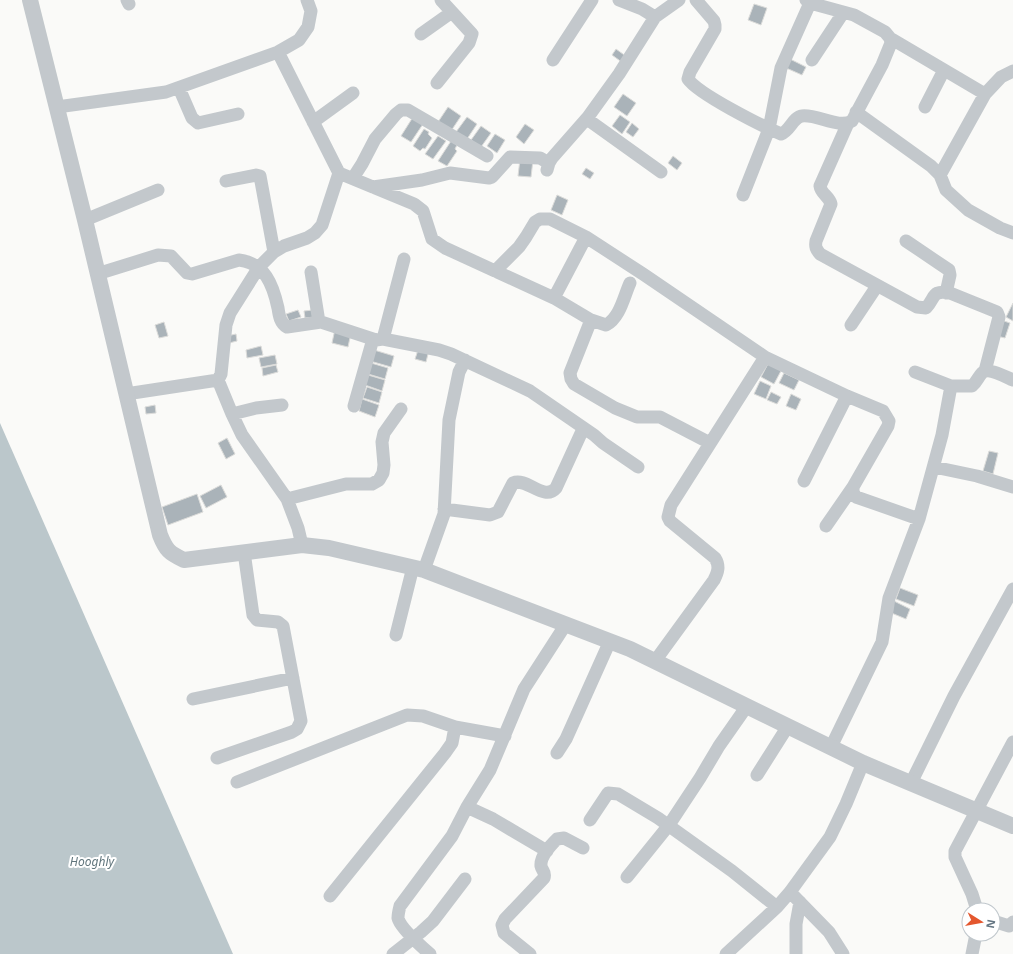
<svg xmlns="http://www.w3.org/2000/svg" width="1013" height="954" font-family="'Noto Sans',sans-serif">
<rect width="100%" height="100%" fill="#fafaf8"/>
<path fill="#bbc7cb" d="M0 423 233 954H0Z"/>
<path fill="#aab3b9" stroke="#dcdcda" d="M754 4 767 8 761 25 748 20Z
M616 49 627 57 623 63 612 55Z
M788 58 806 67 802 75 784 67Z
M623 94 636 103 627 116 614 107Z
M448 107 461 116 451 131 438 122Z
M620 115 630 122 622 134 612 126Z
M413 117 423 124 411 142 401 136Z
M467 117 477 124 467 139 456 132Z
M632 123 639 129 633 137 626 132Z
M525 124 534 130 524 144 516 137Z
M481 126 491 133 481 147 471 140Z
M424 129 429 132 428 134 432 138 425 149 423 148 420 151 413 146Z
M495 134 505 140 497 153 487 146Z
M438 136 446 141 433 159 425 154Z
M451 141 457 145 455 149 457 151 447 166 438 161Z
M673 156 682 163 677 170 668 163Z
M520 159 533 160 531 177 518 176Z
M586 168 594 173 590 179 582 174Z
M557 195 568 200 562 215 551 210Z
M1013 303V321L1006 317Z
M298 310 301 317 289 321 286 314Z
M313 310 314 317 305 318 304 311Z
M1001 320 1010 323 1005 338 997 336Z
M164 322 168 336 159 338 155 325Z
M335 329 351 333 348 347 332 343Z
M236 334 237 341 229 343 227 336Z
M261 346 263 355 247 358 246 350Z
M419 347 429 350 426 362 415 359Z
M374 350 394 356 391 367 370 361Z
M275 355 277 364 261 367 259 358Z
M769 362 782 369 774 384 761 377Z
M371 363 388 368 385 379 368 374Z
M276 365 278 372 263 376 262 368Z
M784 373 799 380 794 390 779 383Z
M368 375 385 380 382 391 365 385Z
M760 381 771 386 766 399 754 394Z
M367 387 382 392 379 403 363 398Z
M771 392 781 397 777 404 767 400Z
M791 394 801 399 796 410 786 406Z
M362 399 379 405 375 417 359 411Z
M155 405 156 413 146 414 145 407Z
M227 438 235 454 226 459 218 443Z
M989 451 998 453 993 474 983 471Z
M221 485 227 497 206 508 200 496Z
M197 494 203 512 168 525 162 507Z
M900 588 918 595 914 606 896 599Z
M894 601 910 609 906 619 889 612Z"/>
<g fill="none" stroke-linecap="round" stroke-linejoin="round">
<path stroke="#c3c8cc" stroke-width="13" d="M127 0 129 4
M619 0 642 9 655 17
M696 0 714 21 715 25V29L690 72 688 79C698 94 762 126 781 134 790 131 793 117 802 116 817 114 839 129 852 121L882 65 891 43 890 38 885 32 854 15 810 3 806 0
M421 34 452 12
M890 38 985 94
M278 52 339 173 414 204 423 211 432 239 445 248 554 298 591 320 606 325C620 318 624 296 630 283
M553 60 592 0
M812 60 843 13
M437 83 469 43 472 34 441 0
M179 88 192 118 198 123 238 114
M57 107 166 92 278 52 299 40 308 27 311 11 307 0
M925 107 944 70
M856 112 931 166 940 175 946 190 968 210 1000 228 1013 233
M587 119 661 172
M313 122 353 93
M848 123 820 186C821 194 829 196 831 204L816 241C815 247 816 249 820 254L917 307 926 308C936 297 931 290 950 293L997 312 999 317 985 371
M547 170 549 163 552 158 588 117 619 74 655 17 679 0
M940 175 985 94 1001 77 1013 71
M353 178 362 164 375 139 396 114 401 110H408L487 156
M226 181 256 175 260 176 274 252
M373 187 422 180 450 173 489 178 492 177 510 157 540 158 549 163
M743 195 769 129 781 68 810 3
M85 220 158 190
M906 241 949 270 950 275 946 293
M495 271 519 247 526 237 535 222 540 219H550L586 237 643 274 765 357 847 396 883 411 889 421 888 426 853 487V492L856 497 919 519
M311 272 319 322
M97 274 158 255 171 256 187 273 192 274 239 260C265 263 273 285 278 308 279 315 280 323 287 327L321 322 376 340 383 339 439 350 451 354 530 391 594 435 603 443 638 467
M554 298 586 237
M591 320 570 373 571 379 574 384 615 408 637 417H660L710 443
M851 325 877 286
M383 339 404 259
M915 372 951 386H972C977 382 978 377 982 373 988 367 1006 377 1013 380
M126 394 218 380
M354 406 373 339
M232 414 256 408 282 405
M934 467 977 476 1013 487
M804 481 847 396
M287 499 346 484H372L379 480 383 473 384 465 382 442 384 433 401 409
M444 509 490 515 498 512 513 483C527 477 544 502 556 488L583 429
M826 526 853 487
M302 545 298 528 287 499 242 435 232 414 218 380 221 374 226 325 230 313 259 267 274 252 284 246 307 238 315 233 322 225 339 173
M424 570 444 514 449 420 459 372 465 360
M396 635 413 567
M655 661 714 580C718 572 720 566 715 558L670 521 668 517 671 505 765 357
M193 699 293 678
M831 747 882 642 889 598 919 519 942 435 951 386
M557 753 566 739 610 641
M217 758 292 732 297 729 301 721 283 626 278 622 257 620 253 615 244 552
M757 775 788 726
M237 782 407 715 423 716 455 727 505 736
M911 783 954 696 1013 589
M467 807 493 819 547 851
M590 820 608 793 618 794 658 818 732 871 777 907
M627 877 669 825 700 778 719 746 747 706
M790 892 829 932 843 954
M330 896 445 753 452 743 455 727
M977 910 972 894 955 857V851L1013 742
M993 921 1009 926 1013 922
M393 954 421 932 433 921 465 879
M430 954C422 947 400 928 398 918 398 914 399 910 400 906L452 836 467 807 490 770 524 689 566 624
M530 954 504 933 502 925 505 919 544 878C546 872 542 871 541 866 540 856 551 845 557 839L564 838 583 848
M726 954 777 907 790 892 830 837 846 804 863 763
M796 954V924L800 902
M972 954 976 934"/>
<path stroke="#c3c8cc" stroke-width="16" d="M30 0 85 220 160 535C166 550 169 553 184 560L302 545 329 548 424 570 630 649 863 763 1013 826"/>
</g>
<g text-anchor="middle" stroke-width="4" stroke-linejoin="round" paint-order="stroke">
<g font-size="12" font-style="italic" fill="#60757c" stroke="#fff">
<text x="92" y="866">Hooghly</text>
</g>
</g>
<g transform="translate(981 922) rotate(101)"><circle r="19" fill="#ffffff" stroke="#c1c8cd"/>
<path d="M0-3L7 15L0 10L-7 15Z" fill="#e4572e"/>
<text y="-6" font-size="11" font-weight="bold" text-anchor="middle" fill="#657683">N</text>
</g>
</svg>
